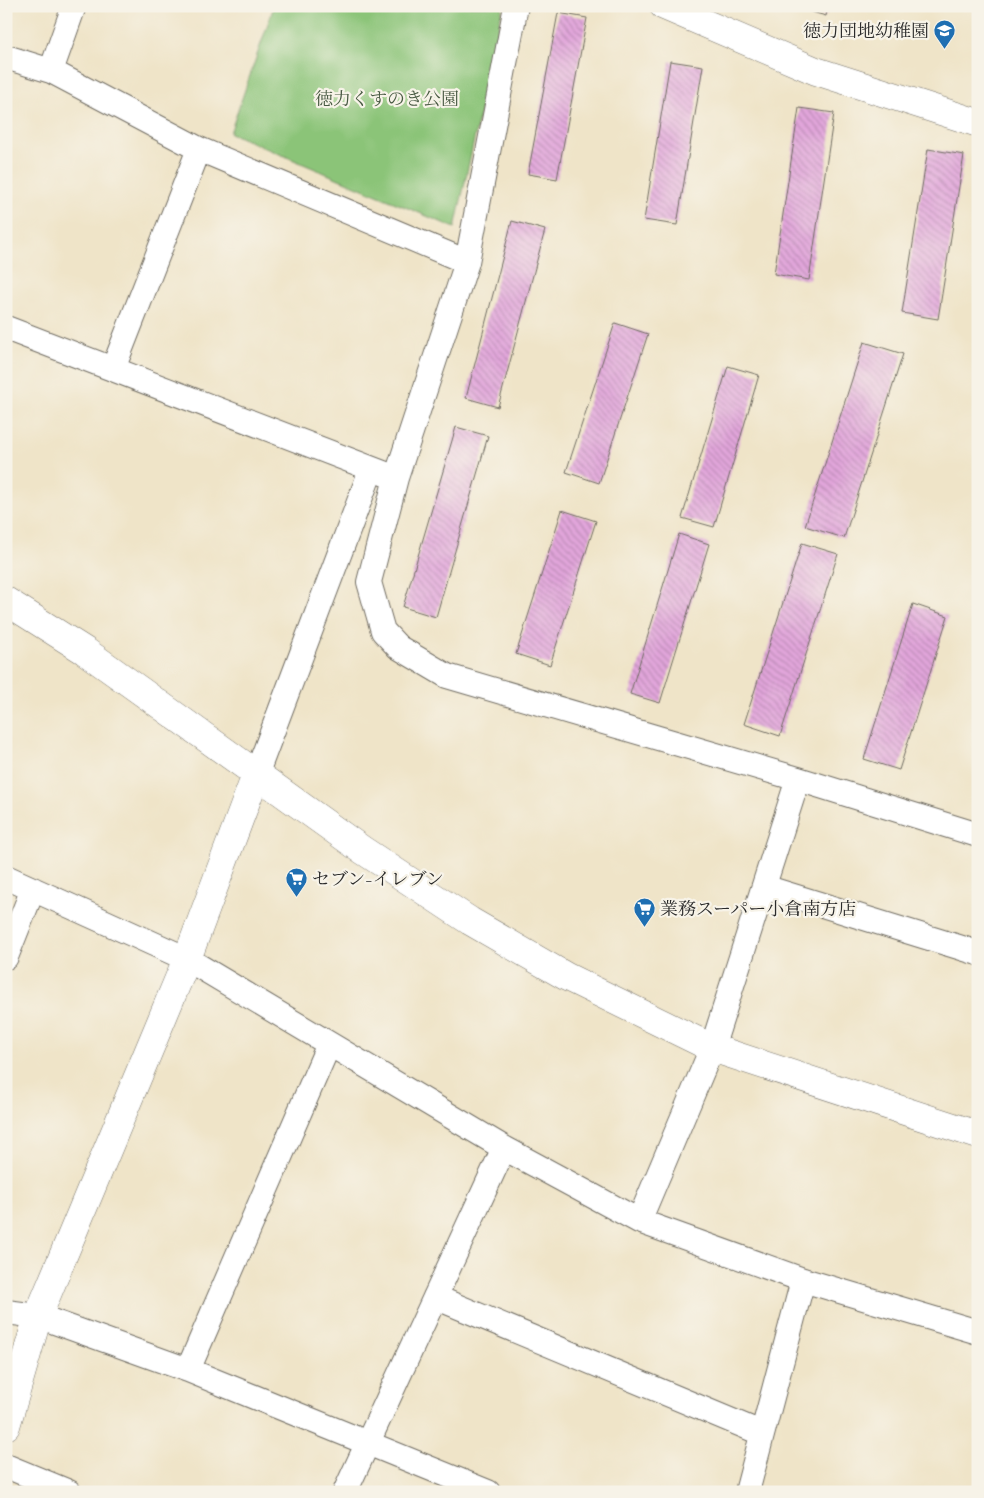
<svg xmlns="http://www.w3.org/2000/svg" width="984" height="1498" font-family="'Libre Bodoni','Noto Serif JP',serif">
<defs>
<pattern id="building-back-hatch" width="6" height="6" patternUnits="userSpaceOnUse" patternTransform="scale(1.25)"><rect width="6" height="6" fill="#e2a6db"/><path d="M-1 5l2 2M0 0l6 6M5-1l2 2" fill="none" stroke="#b787b2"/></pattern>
</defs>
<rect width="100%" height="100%" fill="#f7f3e8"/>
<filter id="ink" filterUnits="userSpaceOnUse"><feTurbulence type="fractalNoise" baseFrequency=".02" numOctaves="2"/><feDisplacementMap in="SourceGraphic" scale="10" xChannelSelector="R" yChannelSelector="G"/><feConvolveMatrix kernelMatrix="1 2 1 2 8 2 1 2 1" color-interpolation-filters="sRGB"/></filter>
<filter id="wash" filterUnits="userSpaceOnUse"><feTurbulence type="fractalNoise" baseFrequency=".0096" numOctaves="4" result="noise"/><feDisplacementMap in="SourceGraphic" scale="20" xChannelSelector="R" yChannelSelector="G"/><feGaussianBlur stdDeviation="1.12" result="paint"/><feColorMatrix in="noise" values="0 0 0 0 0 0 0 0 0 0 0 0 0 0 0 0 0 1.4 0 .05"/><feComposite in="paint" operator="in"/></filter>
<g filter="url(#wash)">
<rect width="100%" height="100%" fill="#efe4c8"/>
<path fill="#8bc478" stroke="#5b7852" d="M274 6H503L455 228 230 133Z"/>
<g id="blocks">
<path fill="url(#building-back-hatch)" d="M791 6H828L826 16Z
M558 13 587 18 557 179 528 174Z
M670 61 703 66 677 225 644 220Z
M799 108 834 113 809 280 774 274Z
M928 149 964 155 938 319 902 313Z
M512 221 545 230 498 407 466 398Z
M615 323 648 334 599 483 566 472Z
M864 342 903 354 844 538 805 526Z
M728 366 759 375 714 527 682 518Z
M456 427 488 436 436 617 403 607Z
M562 510 596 521 550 665 516 654Z
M679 534 709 544 660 703 630 694Z
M802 543 838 554 780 736 744 724Z
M913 604 948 616 899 770 864 759Z"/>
</g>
</g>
<g filter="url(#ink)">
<use href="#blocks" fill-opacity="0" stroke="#706c62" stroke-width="1"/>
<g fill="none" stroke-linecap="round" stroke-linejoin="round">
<defs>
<path id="minor" d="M516 6 467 262 396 478 369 582 383 631 398 647 447 676 798 779 978 835
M6 57 51 71 199 149 467 262
M51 71 74 6
M6 328 396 478
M113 369 199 149
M256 775 371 470
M6 877 187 959 504 1148 639 1221 803 1280 978 1332
M764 887 978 953
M6 957 33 889
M639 1221 712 1048 798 779
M435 1297 761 1433
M6 1312 38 1316 188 1370 488 1492
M188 1370 329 1044
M6 1466 69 1492
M345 1492 504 1148
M747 1492 803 1280"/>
<path id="tertiary" d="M664 6 816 71 978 123
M6 601 85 651 361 849 470 921 567 977 712 1048 978 1135
M6 1426 38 1316 187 959 256 775"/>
</defs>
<use href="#minor" stroke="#706c62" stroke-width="26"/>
<use href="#tertiary" stroke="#706c62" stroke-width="29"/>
<use href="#minor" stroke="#fff" stroke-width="24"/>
<use href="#tertiary" stroke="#fff" stroke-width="28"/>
</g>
</g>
<defs>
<symbol id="school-pin" viewBox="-11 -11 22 30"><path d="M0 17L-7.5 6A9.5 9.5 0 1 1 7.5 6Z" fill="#1f6fb2" stroke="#f7f3e8"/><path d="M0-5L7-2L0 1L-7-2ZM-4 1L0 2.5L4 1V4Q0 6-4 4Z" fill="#fff"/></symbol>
<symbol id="supermarket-pin" viewBox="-11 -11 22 30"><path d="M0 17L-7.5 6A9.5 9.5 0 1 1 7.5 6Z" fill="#1f6fb2" stroke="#f7f3e8"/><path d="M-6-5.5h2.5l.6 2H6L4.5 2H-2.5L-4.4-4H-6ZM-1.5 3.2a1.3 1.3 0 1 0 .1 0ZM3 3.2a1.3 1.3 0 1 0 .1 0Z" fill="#fff"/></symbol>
</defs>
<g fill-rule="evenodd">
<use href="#school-pin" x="932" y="18" width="25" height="34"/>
<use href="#supermarket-pin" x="284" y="866" width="25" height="34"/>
<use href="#supermarket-pin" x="632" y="896" width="25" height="34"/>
</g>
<g text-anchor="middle" stroke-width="4.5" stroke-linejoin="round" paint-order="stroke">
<g font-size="18" fill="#2b2b2b" stroke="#f7f3e8" text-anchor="start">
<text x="929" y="37" text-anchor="end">徳力団地幼稚園</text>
<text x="312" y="885">セブン-イレブン</text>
<text x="660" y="915">業務スーパー小倉南方店</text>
</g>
<g font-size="18" fill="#485942" stroke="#f7f3e8">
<text x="387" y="105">徳力くすのき公園</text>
</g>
</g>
<rect width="984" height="1498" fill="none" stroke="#f7f3e8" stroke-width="25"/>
</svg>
